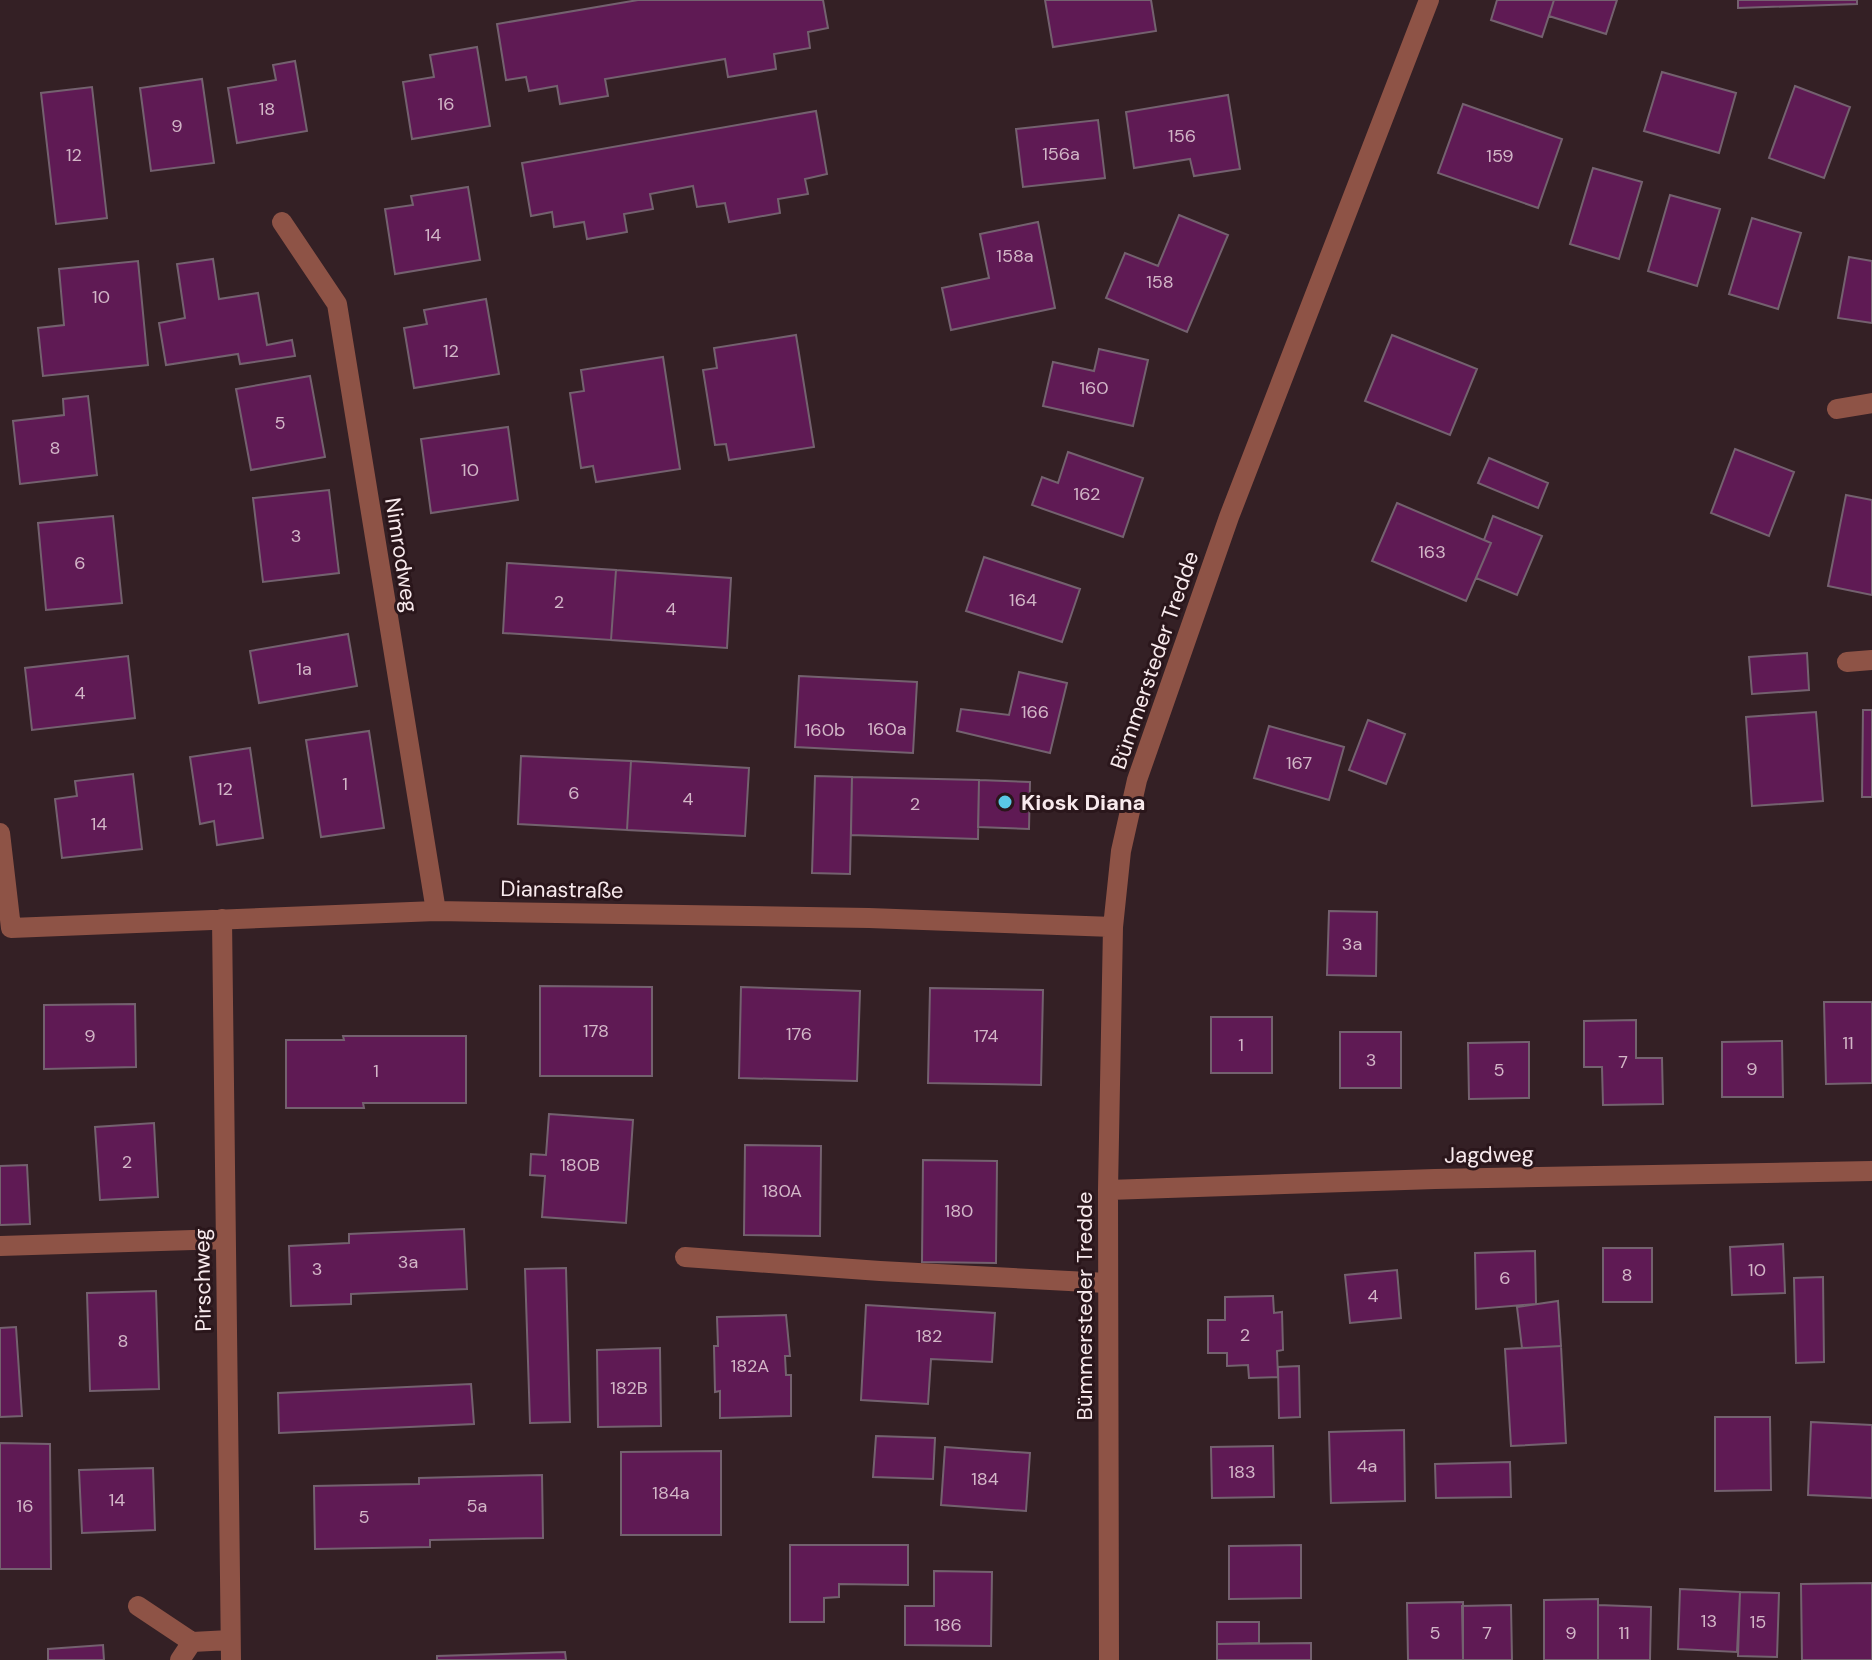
<svg xmlns="http://www.w3.org/2000/svg" width="1872" height="1660" font-family="'DM Sans',sans-serif">
<rect width="100%" height="100%" fill="#342025"/>
<path fill="#5f1a54" stroke="#74616f" stroke-width="2" d="M638 0H823L828 28 808 32 810 48 774 54 776 69 728 77 725 59 605 79 608 96 560 104 557 86 529 91 526 77 506 80 497 24Z
M1045 0H1151L1156 31 1053 47Z
M1497 0H1554L1542 37 1491 20Z
M1554 0H1617L1606 34 1549 16Z
M1738 0H1857V4L1738 8Z
M477 47 490 126 412 139 403 82 434 77 430 55Z
M295 61 307 131 237 143 228 88 276 80 273 65Z
M1662 72 1736 93 1719 153 1644 131Z
M202 79 214 163 151 171 140 88Z
M1795 86 1850 107 1824 178 1769 158Z
M92 87 107 218 56 224 41 93Z
M1228 95 1240 169 1194 176 1190 159 1134 168 1126 112Z
M1463 104 1562 139 1538 208 1438 173Z
M816 111 827 174 805 179 808 194 778 199 780 213 729 222 725 203 697 207 693 186 650 194 653 209 624 214 627 232 587 239 584 222 554 227 552 212 531 216 522 163Z
M1098 120 1105 178 1023 187 1016 129Z
M1593 168 1642 182 1619 259 1570 244Z
M468 187 480 260 395 274 385 209 413 205 411 196Z
M1670 195 1720 209 1697 286 1648 271Z
M1179 215 1228 235 1187 332 1106 298 1125 253 1158 266Z
M1752 218 1801 233 1778 309 1729 294Z
M1038 222 1055 308 951 330 942 288 989 278 980 234Z
M1849 257 1872 261V323L1838 318Z
M213 259 219 299 258 293 267 345 292 340 295 356 240 364 238 354 166 365 159 323 185 318 177 264Z
M138 261 148 365 43 376 38 328 64 325 59 269Z
M486 299 499 374 414 388 404 328 427 324 424 310Z
M796 335 814 447 729 460 726 444 715 445 703 370 717 368 714 348Z
M1392 335 1477 369 1450 435 1365 401Z
M1099 349 1148 360 1133 426 1043 406 1053 362 1094 371Z
M663 357 680 469 596 482 593 466 581 468 570 393 584 391 581 370Z
M310 376 325 457 251 470 236 389Z
M88 396 97 475 20 484 13 421 64 415 63 399Z
M508 427 518 500 431 513 421 439Z
M1735 449 1794 472 1769 536 1711 513Z
M1068 452 1143 478 1123 537 1032 505 1042 477 1058 483Z
M1489 458 1548 483 1538 508 1478 483Z
M329 490 339 573 263 582 253 498Z
M1846 495 1872 500V595L1828 586Z
M1397 503 1491 543 1466 601 1372 561Z
M113 516 122 603 46 610 38 523Z
M1493 516 1542 536 1517 595 1476 578 1491 543 1484 540Z
M984 557 1080 589 1062 642 966 611Z
M507 563 616 570 611 640 503 633Z
M616 570 731 578 727 648 611 640Z
M348 634 357 686 259 703 250 651Z
M1807 653 1809 690 1752 694 1749 657Z
M128 656 135 718 32 730 25 668Z
M1019 672 1067 683 1050 753 957 731 961 709 1009 715Z
M799 676 917 682 913 753 795 747Z
M1863 710H1872V797H1862Z
M1816 712 1823 801 1752 806 1746 717Z
M1368 720 1405 734 1386 784 1349 770Z
M1269 726 1344 747 1329 800 1254 778Z
M369 731 384 828 321 837 306 740Z
M250 748 263 838 217 845 214 821 200 824 190 757Z
M521 756 631 761 627 830 518 824Z
M631 761 749 768 745 836 627 830Z
M133 774 142 849 62 858 55 799 77 796 75 781Z
M815 776 852 777 850 874 812 873Z
M852 777 979 780 978 839 851 835Z
M979 780 1030 782 1029 829 978 827Z
M1329 911 1377 912 1376 976 1327 975Z
M540 986 652 987V1076H540Z
M741 987 860 991 857 1081 739 1078Z
M930 988 1043 990 1041 1085 928 1083Z
M1824 1002H1872V1083L1826 1084Z
M135 1004 136 1067 44 1069V1005Z
M1211 1017H1272V1073H1211Z
M1636 1020V1058H1662L1663 1104 1603 1105 1602 1067H1584V1021Z
M1340 1032H1401V1088H1340Z
M343 1036H466V1103H363L364 1108H286V1040H344Z
M1782 1041 1783 1097H1722V1042Z
M1529 1042V1098L1469 1099 1468 1043Z
M549 1114 633 1120 626 1223 542 1217 545 1176 530 1175 531 1154 546 1155Z
M154 1123 158 1197 100 1200 95 1127Z
M745 1145 821 1146 820 1236 744 1235Z
M923 1160 997 1161 996 1263 922 1262Z
M27 1165 30 1224 0 1225V1166Z
M464 1229 467 1289 351 1294V1304L291 1306 289 1246 349 1243V1234Z
M1783 1244 1785 1293 1732 1295 1730 1247Z
M1603 1248H1652V1302H1603Z
M1535 1251 1536 1304 1476 1309 1475 1253Z
M566 1268 570 1422 530 1423 525 1269Z
M1397 1270 1401 1318 1350 1323 1345 1275Z
M1823 1277 1824 1362 1796 1363 1794 1278Z
M156 1291 159 1389 90 1391 87 1293Z
M1273 1296 1274 1313 1282 1312 1283 1350 1277 1351 1278 1377 1249 1378 1248 1365 1227 1366V1353H1208V1320H1225V1297Z
M1558 1301 1561 1346 1522 1348 1517 1307Z
M866 1305 995 1313 992 1362 931 1359 928 1404 861 1400Z
M786 1315 790 1356H785L786 1375H791V1416L720 1418V1391L715 1392 714 1346H718L717 1317Z
M16 1327 22 1416 0 1417V1328Z
M1561 1346 1566 1443 1511 1446 1505 1349Z
M660 1348 661 1426 598 1427 597 1350Z
M1299 1366 1300 1417 1279 1418 1278 1367Z
M471 1384 474 1424 279 1433 278 1393Z
M1715 1417H1770L1771 1490 1715 1491Z
M1811 1422 1872 1425V1498L1808 1495Z
M1404 1430 1405 1501 1331 1503 1329 1432Z
M876 1436 935 1438 933 1479 873 1477Z
M0 1443 50 1444 51 1569H0Z
M1273 1446 1274 1497 1212 1498 1211 1447Z
M945 1447 1030 1453 1026 1511 941 1505Z
M721 1451V1535H621V1452Z
M1510 1462 1511 1497 1436 1498 1435 1464Z
M153 1468 155 1530 82 1533 79 1470Z
M542 1475 543 1538 430 1540V1547L315 1549 314 1486 419 1484V1478Z
M790 1545H908V1585L839 1584V1597L824 1598V1622H790Z
M1301 1545V1598L1229 1599V1546Z
M934 1571 992 1572 991 1646 905 1645V1606H934Z
M1872 1583V1660H1802L1801 1584Z
M1680 1589 1740 1592 1737 1652 1678 1649Z
M1740 1592 1779 1593 1777 1657 1738 1656Z
M1598 1599V1660H1544V1600Z
M1463 1602V1660H1408L1407 1603Z
M1511 1605 1512 1660H1463L1462 1606Z
M1598 1605 1651 1607 1650 1660H1598Z
M1217 1622H1259V1643L1217 1644Z
M1311 1643V1660H1217V1644Z
M103 1645 104 1660H48V1649Z
M565 1652 566 1660H437V1656Z"/>
<g fill="none" stroke-linecap="round" stroke-linejoin="round">
<path stroke="#8e5346" stroke-width="20" d="M1847 662 1872 660
M685 1257 880 1271 1107 1283"/>
<path stroke="#8e5346" stroke-width="20" d="M282 222 337 304 436 911
M1837 409 1872 403
M0 833 11 928 436 911 869 918 1113 927
M222 919 231 1660
M1108 1190 1435 1179 1872 1171
M0 1246 225 1239
M138 1606 192 1642 230 1640
M180 1660 192 1642
M1109 1660 1108 1190 1113 927 1121 851 1137 780 1229 517 1429 0"/>
</g>
<circle fill="#59c8e5" stroke="#2a161b" stroke-width="3" cx="1005" cy="802" r="8"/>
<g text-anchor="middle" stroke-width="6" stroke-linejoin="round" paint-order="stroke">
<g font-size="18" fill="#d2b6c7">
<text x="446" y="110">16</text>
<text x="267" y="115">18</text>
<text x="177" y="132">9</text>
<text x="1182" y="142">156</text>
<text x="1061" y="160">156a</text>
<text x="74" y="161">12</text>
<text x="1500" y="162">159</text>
<text x="433" y="241">14</text>
<text x="1015" y="262">158a</text>
<text x="1160" y="288">158</text>
<text x="101" y="303">10</text>
<text x="451" y="357">12</text>
<text x="1094" y="394">160</text>
<text x="280" y="429">5</text>
<text x="55" y="454">8</text>
<text x="470" y="476">10</text>
<text x="1087" y="500">162</text>
<text x="296" y="542">3</text>
<text x="1432" y="558">163</text>
<text x="80" y="569">6</text>
<text x="1023" y="606">164</text>
<text x="559" y="608">2</text>
<text x="671" y="615">4</text>
<text x="304" y="675">1a</text>
<text x="80" y="699">4</text>
<text x="1035" y="718">166</text>
<text x="887" y="735">160a</text>
<text x="825" y="736">160b</text>
<text x="1299" y="769">167</text>
<text x="345" y="790">1</text>
<text x="225" y="795">12</text>
<text x="574" y="799">6</text>
<text x="688" y="805">4</text>
<text x="915" y="810">2</text>
<text x="99" y="830">14</text>
<text x="1352" y="950">3a</text>
<text x="596" y="1037">178</text>
<text x="799" y="1040">176</text>
<text x="90" y="1042">9</text>
<text x="986" y="1042">174</text>
<text x="1848" y="1049">11</text>
<text x="1241" y="1051">1</text>
<text x="1371" y="1066">3</text>
<text x="1623" y="1068">7</text>
<text x="1752" y="1075">9</text>
<text x="1499" y="1076">5</text>
<text x="376" y="1077">1</text>
<text x="127" y="1168">2</text>
<text x="580" y="1171">180B</text>
<text x="782" y="1197">180A</text>
<text x="959" y="1217">180</text>
<text x="408" y="1268">3a</text>
<text x="317" y="1275">3</text>
<text x="1757" y="1276">10</text>
<text x="1627" y="1281">8</text>
<text x="1505" y="1284">6</text>
<text x="1373" y="1302">4</text>
<text x="1245" y="1341">2</text>
<text x="929" y="1342">182</text>
<text x="123" y="1347">8</text>
<text x="750" y="1372">182A</text>
<text x="629" y="1394">182B</text>
<text x="1367" y="1472">4a</text>
<text x="1242" y="1478">183</text>
<text x="985" y="1485">184</text>
<text x="671" y="1499">184a</text>
<text x="117" y="1506">14</text>
<text x="25" y="1512">16</text>
<text x="477" y="1512">5a</text>
<text x="364" y="1523">5</text>
<text x="1709" y="1627">13</text>
<text x="1758" y="1628">15</text>
<text x="948" y="1631">186</text>
<text x="1435" y="1639">5</text>
<text x="1487" y="1639">7</text>
<text x="1571" y="1639">9</text>
<text x="1624" y="1639">11</text>
</g>
<g font-size="22" fill="#f8eaed" stroke="#2a161b">
<text transform="translate(402 555) rotate(81)" y="8">Nimrodweg</text>
<text transform="translate(1154 660) rotate(-71)" y="8">Bümmersteder Tredde</text>
<text transform="translate(562 889) rotate(1)" y="8">Dianastraße</text>
<text transform="translate(1489 1154) rotate(-1)" y="8">Jagdweg</text>
<text transform="translate(202 1280) rotate(-91)" y="8">Pirschweg</text>
<text transform="translate(1084 1306) rotate(-90)" y="8">Bümmersteder Tredde</text>
</g>
<g font-size="22" font-weight="bold" fill="#f8eaed" stroke="#2a161b" text-anchor="start">
<text x="1021" y="810">Kiosk Diana</text>
</g>
</g>
</svg>
